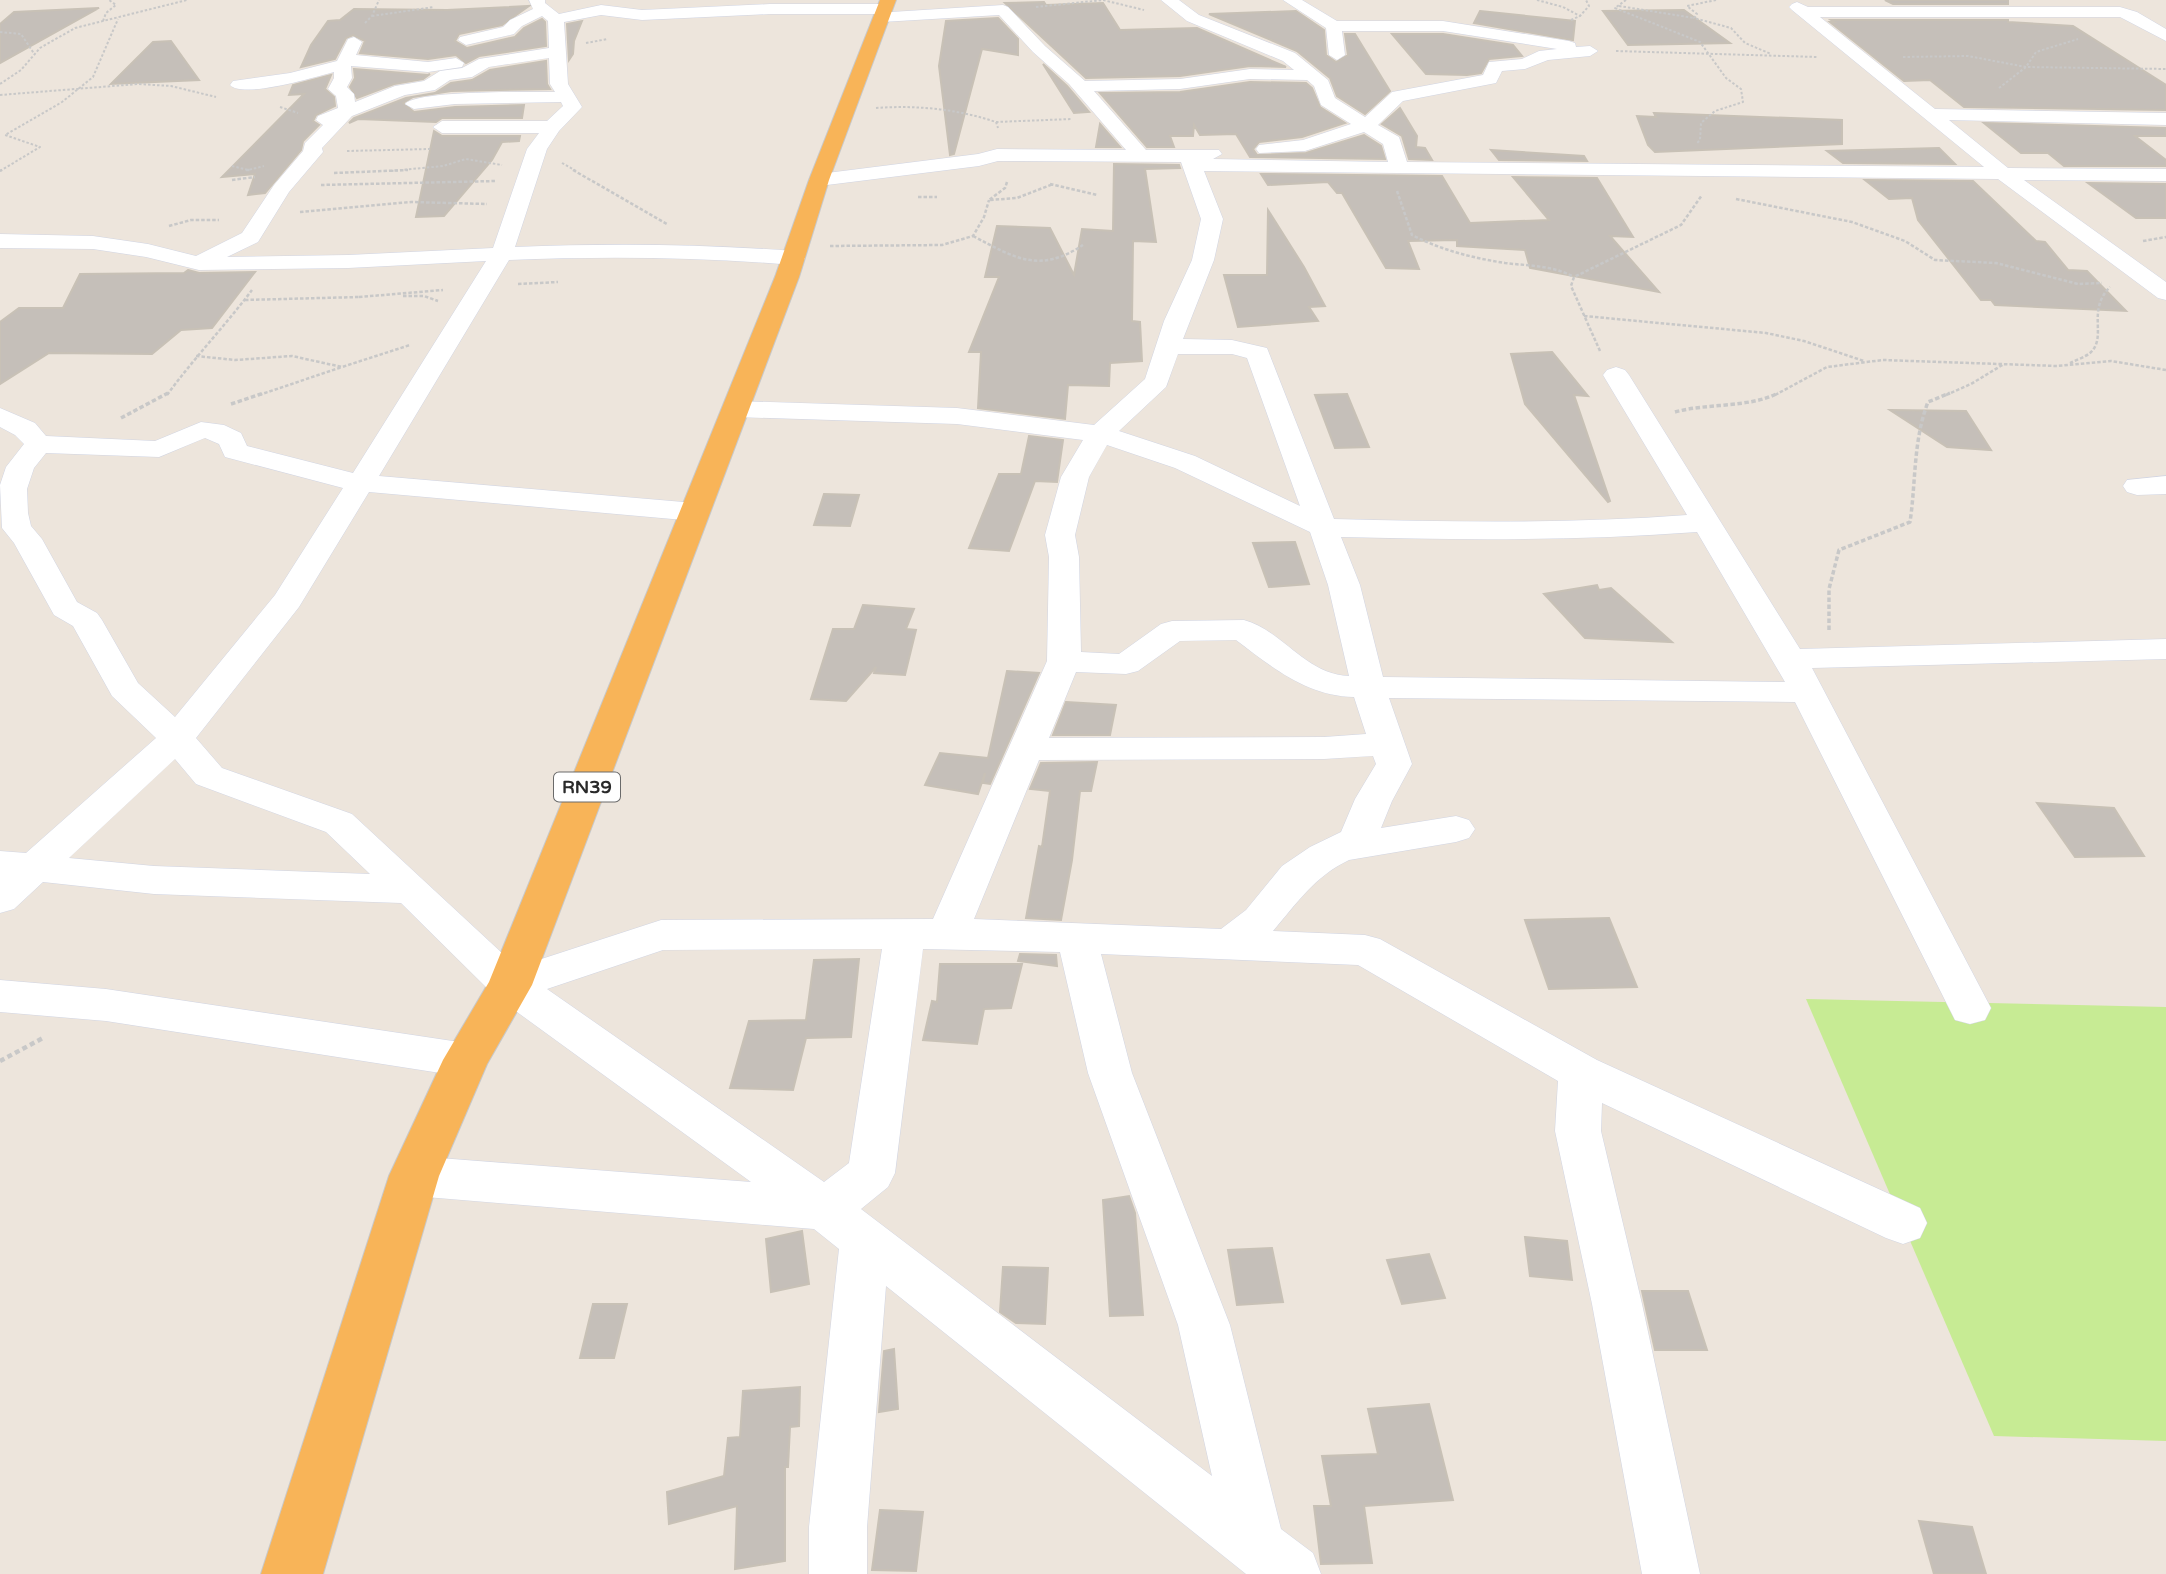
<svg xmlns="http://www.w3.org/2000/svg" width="2166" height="1574" font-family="'Varela Round',sans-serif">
<rect width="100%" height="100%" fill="#ede5dc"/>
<path fill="#c7eb94" d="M1806 999 2166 1007V1441L1994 1436Z"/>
<path fill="#c5bfb9" stroke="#c8c1b6" stroke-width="2" d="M1885 0H2008V4H1893Z
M1044 2 1046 5 1103 3 1120 30 1197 28 1286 67 1250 66 1180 76 1086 78 1005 3Z
M529 6 502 25 459 34 455 41 467 48 515 37 524 28 542 19 545 22 546 46 479 56 466 63 456 55 428 59 360 53 365 41 353 35 346 38 335 59 301 67 311 45 328 21 340 20 354 9 447 10Z
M99 8 0 63V24L14 12Z
M1684 10 1730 43 1628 45 1603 11Z
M1296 11 1324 30 1326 55 1336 62 1348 55 1345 34H1355L1390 91 1365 114 1337 96 1330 78 1297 51 1209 14Z
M1480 11 1575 21 1573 40 1474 23Z
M998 18 1018 39V55L982 49 954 154 950 155 939 66 946 21Z
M1831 20H2008V22L2073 26 2166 85V110L1964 107 1930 80 1904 81 1830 22H1834Z
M582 21 574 41 573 54 569 60 567 24Z
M1392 34H1443L1513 45 1522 56 1489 59 1481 73 1467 75 1426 74Z
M171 41 199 80 111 84 153 42Z
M546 61 547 84 550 89 451 91 413 97 403 103 414 112 455 107 524 105 522 118H442L436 122 358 119 349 123 354 118 406 98 435 93 451 83 472 80 490 70Z
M1043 64 1067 86 1089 112 1074 113Z
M354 69 428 75 430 74 423 79 394 84 357 98 350 87 355 78Z
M331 75 325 89 334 97 335 106 316 115 313 121 319 125 303 141 301 150 265 193 248 195 255 174 222 177 304 94 289 95 293 85Z
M1250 82 1306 83 1312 88 1320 107 1345 123 1302 137 1259 142 1253 149 1257 155 1306 153 1364 135 1381 146 1385 159 1250 157 1236 134 1200 135 1194 125 1193 136H1170L1174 147H1147L1100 93 1180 92Z
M1400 108 1417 136 1416 147 1425 148 1432 160 1409 159 1402 136 1382 124Z
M1654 113 1842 120V144L1655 152 1648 145 1637 116 1656 117Z
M1984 123 2166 128V136H2135L2166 160V166H2064L2048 153H2021Z
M1100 124 1120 147H1096Z
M434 131 442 136H520L519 141 502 142 492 160 444 216 416 217Z
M1939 148 1955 164 1843 163 1827 151Z
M1491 150 1584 156 1587 161 1499 160Z
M1114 164 1179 165 1180 168 1145 169 1156 242 1133 241 1132 321 1140 322 1142 361 1110 363 1109 386 1068 385 1065 419 978 408 981 352H969L999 277H985L997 226 1050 228 1074 275 1082 229 1113 231Z
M1261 174 1442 176 1470 223 1549 220 1513 177 1597 178 1633 237 1610 236 1659 292 1530 268 1525 250 1457 246V240L1408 241 1419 269 1386 268 1342 193H1337L1328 182 1268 185Z
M1865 180 1973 181 2036 241 2045 242 2068 270 2087 271 2126 311 1995 305 1991 300H1981L1918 220 1912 198 1889 199Z
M2088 183 2166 184V218H2136Z
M1268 210 1304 267 1325 306 1309 307 1318 321 1238 327 1224 275H1267Z
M188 270 199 273 255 272 212 328 181 330 152 354 49 353 0 384V322L19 308H63L80 274 184 273Z
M1552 352 1588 396 1574 395 1610 501 1608 502 1525 404 1511 354Z
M1347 394 1369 447 1335 448 1315 395Z
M1890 410 1966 411 1991 450 1947 447Z
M1029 436 1063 440 1057 482 1035 481 1009 551 969 548 999 474H1021Z
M824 494 859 495 850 526 814 525Z
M1295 542 1309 584 1269 587 1253 543Z
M1597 585 1599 590 1611 588 1672 642 1585 638 1544 594Z
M863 605 914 609 906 629 916 630 905 675 874 673 876 667 846 701 811 699 833 629H854Z
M1007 671 1039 673 990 784 983 783 985 773 978 794 925 785 940 753 988 758Z
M1066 702 1116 705 1110 735H1053Z
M1097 762 1091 791H1080L1072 860 1061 920 1026 918 1039 846 1042 847 1050 791 1030 789 1041 763Z
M2037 803 2114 808 2144 856 2075 857Z
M1609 918 1637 987 1549 989 1525 920Z
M1020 954 1056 955 1057 966 1018 961Z
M859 959 851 1037 806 1038 793 1090 730 1088 749 1021 806 1020 814 960Z
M940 964H1022L1011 1008 984 1009 977 1044 923 1040 932 1001 937 1002Z
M1129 1196 1135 1213 1143 1315 1110 1316 1103 1200Z
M802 1231 809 1284 771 1292 766 1239Z
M1525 1237 1567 1241 1572 1280 1530 1276Z
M1272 1248 1283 1302 1237 1305 1228 1250Z
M1429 1254 1445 1298 1402 1304 1387 1260Z
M1003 1267 1048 1268 1045 1324 1016 1323 1000 1312Z
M1642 1291H1688L1707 1350H1655Z
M593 1304H627L614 1358H580Z
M894 1349 898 1409 879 1412 884 1351Z
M800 1387 799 1426 790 1427 788 1467H785V1561L735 1569 737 1506 669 1524 667 1492 724 1476 728 1438 740 1437 743 1391Z
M1429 1404 1453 1500 1364 1506 1372 1563 1321 1564 1314 1506H1331L1322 1456 1378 1454 1368 1409Z
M880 1510 923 1512 916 1571 872 1570Z
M1919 1521 1972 1527 1986 1574H1934Z"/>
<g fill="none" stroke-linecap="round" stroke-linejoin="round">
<defs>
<path id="minor" d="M529 0H545V3L559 14 601 5 642 10 770 4H885L890 6 891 12 1003 5 1008 7 1045 46 1085 81 1180 79 1250 69 1294 70 1283 61 1187 21 1161 0H1179L1199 15 1295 53 1328 80 1335 98 1365 117 1392 92 1483 75 1489 62 1522 59 1539 51 1557 49 1443 31H1342L1345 55 1337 60 1329 55 1326 28 1283 0H1302L1337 21H1443L1569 41 1575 43 1576 47 1590 46 1598 51 1590 56 1548 60 1525 69 1502 71 1496 83 1403 101 1378 125 1399 137 1407 162 1984 167 1792 10 1789 7 1792 4 1797 2 1808 7H2120L2137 12 2166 29V41L2120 17H1820L1935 109 2166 113V125L1949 120 2008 168 2166 169V181L2024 180 2166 282V300L2158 298 1998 179 1204 171 1223 219 1214 260 1183 339 1232 340 1267 348 1334 519C1452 522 1570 524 1687 515L1603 375 1607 370 1616 367 1625 370 1629 375 1800 649 2166 639V659L1812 668 1991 1008 1985 1020 1970 1024 1955 1020 1795 702 1389 698 1412 764 1392 801 1381 828 1456 816 1469 820 1475 829 1469 838 1456 842 1349 860C1315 876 1297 903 1273 931L1365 935 1380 939 1597 1060 1920 1208 1927 1223 1920 1238 1903 1244 1886 1238 1602 1103 1601 1131 1642 1304 1700 1574H1642L1592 1304 1555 1131 1558 1081 1358 965 1101 954 1132 1073 1230 1325 1281 1529 1313 1553 1321 1574H1246L886 1286 867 1527V1574H809V1527L839 1249 814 1229 414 1196 397 1190 390 1176 397 1162 414 1156 751 1182 495 996 401 903 154 894 43 882 14 909 0 913V851L26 853 156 738 112 696 73 626 54 615 14 543 2 528 0 485 6 467 24 444 15 435 0 427V408L35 423 46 436 155 441 201 422 224 425 241 433 247 446 353 473 486 261 348 268 199 270 146 257 93 249 0 248V234L93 236 148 244 196 256 242 233 274 185 303 151 305 143 323 125 316 120 318 116 338 108 336 96 328 89 334 78V72C315 77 243 99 230 85L233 81 290 73 337 61 348 39 354 37 362 42 356 55 428 62 456 58 464 63 462 67 428 72 351 66 352 78 347 87 354 94 355 102 395 86 424 81 440 71 462 68 479 59 549 48 548 21 542 16 522 26 514 34 466 45 458 40 460 37 503 27 510 20 533 9ZM770 14H877L874 17 882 22 999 15 1033 52 1069 84 1126 150 997 149 978 154 819 174 812 176 809 180 812 184 819 186 979 166 998 161 1181 162 1201 219 1192 260 1164 321 1145 379 1094 425 957 408 735 401 726 403 722 409 726 415 735 417 957 424 1083 440 1061 477 1045 535 1049 557 1047 661 933 919 661 920 517 967 352 814 222 768 196 738 299 607 369 492 695 521 705 518 710 512 705 506 695 503 379 476 509 260C605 256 699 257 794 265L802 263 805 258 802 253 794 251C701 244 609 243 515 247L547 149 559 131 582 107 568 84 564 22 601 15 642 20ZM549 58 550 84 555 92C531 92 417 90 405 104L414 109 455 104 561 102 563 106 547 121H442L433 127 442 133H539L527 149 493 248 348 255 227 257 258 242 289 192 323 152 322 148 352 116 405 95 435 90 450 80 472 77 489 67ZM1250 79 1307 80 1314 86 1321 105 1351 124 1303 140 1259 145 1256 149 1259 153 1305 151 1364 132 1383 144 1388 162 1213 159 1222 154 1219 150H1146L1094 91 1180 89ZM1178 354H1232L1247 358 1300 506 1195 456 1119 431 1166 387ZM205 438 219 444 225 457 343 488 275 595 175 717 138 683 102 620 97 613 77 602 42 539 31 526 28 513 27 489 34 468 46 453 159 457ZM1107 445 1175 468 1310 532 1328 585 1349 676C1306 675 1282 630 1244 620L1172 621 1161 624 1119 654 1081 652 1079 557 1075 535 1089 477ZM1697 532 1785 682 1383 677 1360 585 1341 537C1460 540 1578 541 1697 532ZM1236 640C1273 668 1307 696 1354 697L1366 734 1324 737 1049 738 1076 672 1126 674 1138 671 1180 641ZM1373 756 1376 764 1355 799 1341 832 1310 847 1282 866 1246 910 1221 929 974 919 1039 760 1324 759ZM175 759 196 784 326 832 370 874 154 866 69 858ZM882 949 849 1163 824 1182 547 989 663 950ZM923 949 1060 952 1088 1073 1178 1325 1212 1476 861 1209 888 1187 895 1173Z
M2166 476V494L2137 495 2127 492 2123 486 2127 480Z
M0 980 106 989 466 1043 482 1048 488 1060 482 1072 466 1077 106 1021 0 1012Z"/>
<path id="trunk" d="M880 0H896L829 180 799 277 532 985 487 1064 439 1176 323 1574H261L389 1176 443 1060 489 982 775 277 809 180Z"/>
</defs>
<use href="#minor" stroke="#d1d5e3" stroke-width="1"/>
<use href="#trunk" stroke="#c8c8c8" stroke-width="2"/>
<path stroke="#c8c8c8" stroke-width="2" stroke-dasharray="2.5 2" stroke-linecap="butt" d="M1537 0 1563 7 1580 16
M1626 0 1615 8 1700 42 1726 78 1741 89 1743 102 1715 111 1701 123 1700 140 1696 144
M1716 0 1687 6 1697 14 1694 18 1731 28 1745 43 1771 54
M1619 6 1694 18
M1036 7 1103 0 1144 10
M372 16 434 7
M1571 20 1580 16 1589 6 1586 0
M103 21 106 13 116 5 109 0
M365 23 372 16 379 0
M0 32 21 34 35 55
M586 43 608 39
M1616 51 1817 57
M1903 57 1968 56 2026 67 2166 69
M0 84 21 70 40 48 75 28 187 0
M1999 88 2026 67 2036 52 2078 39
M0 95 138 84 171 86 216 97
M280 107 298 113
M876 108C917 105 957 109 996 122L998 128
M996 122 1072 119
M347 151 430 149
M562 163 576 171
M232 166 248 170 264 166
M0 171 40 147 5 135 62 102 93 77 118 19
M391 171 443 166 466 159 502 165"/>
<path stroke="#c8c8c8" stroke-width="2.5" stroke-dasharray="3.5 2" stroke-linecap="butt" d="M246 170H250
M573 170 667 224
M0 171 2 170
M334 173 408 170
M232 180 255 177
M1007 182 1005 188 989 200 1017 198 1053 184
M1050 184 1097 195
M321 185 495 181
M1397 191 1412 235C1441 250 1473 258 1505 263 1529 266 1552 265 1574 277
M918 197H937
M1736 199 1852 222 1905 241 1935 260 1996 263 2078 284 2102 283
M300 212 411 202 487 204
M169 226 191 220H219
M973 236C1015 258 1039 274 1083 245
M2143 241 2166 237
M830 246 942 245 973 236 984 217 989 200
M518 284 558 282
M403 296H424L438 301
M359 297 443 290
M245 300 359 297
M1584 316 1766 333 1804 341 1864 361
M1600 351 1571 286 1574 277 1681 225 1702 195
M196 356 235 360 292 356 342 367 410 345
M2070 363C2076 360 2085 357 2090 353 2108 337 2086 311 2110 287
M167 395C194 358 225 326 252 290
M259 395 342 367
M1775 395 1827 367 1883 360 2057 366 2111 361 2166 370
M1946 395 1971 384 2004 364"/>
<path stroke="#c8c8c8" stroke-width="3.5" stroke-dasharray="4.5 2.5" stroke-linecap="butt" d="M231 404 264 393
M1675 412C1707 403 1750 408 1778 393
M121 418 168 393
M1829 630V589L1839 550 1910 522C1916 482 1913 441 1928 402L1950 393"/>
<path stroke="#c8c8c8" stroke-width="4.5" stroke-dasharray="5 3.5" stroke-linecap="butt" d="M0 1061 43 1038"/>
<use href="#minor" fill="#fff" fill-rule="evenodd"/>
<use href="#trunk" fill="#f8b458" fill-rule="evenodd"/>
</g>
<g text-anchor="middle" stroke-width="6" stroke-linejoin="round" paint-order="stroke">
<rect fill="#fff" stroke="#6a6a6a" stroke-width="2" x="554" y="772.5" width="66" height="29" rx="5"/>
<g font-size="18" font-weight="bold" fill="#2a2a2a">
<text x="587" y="793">RN39</text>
</g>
</g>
</svg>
